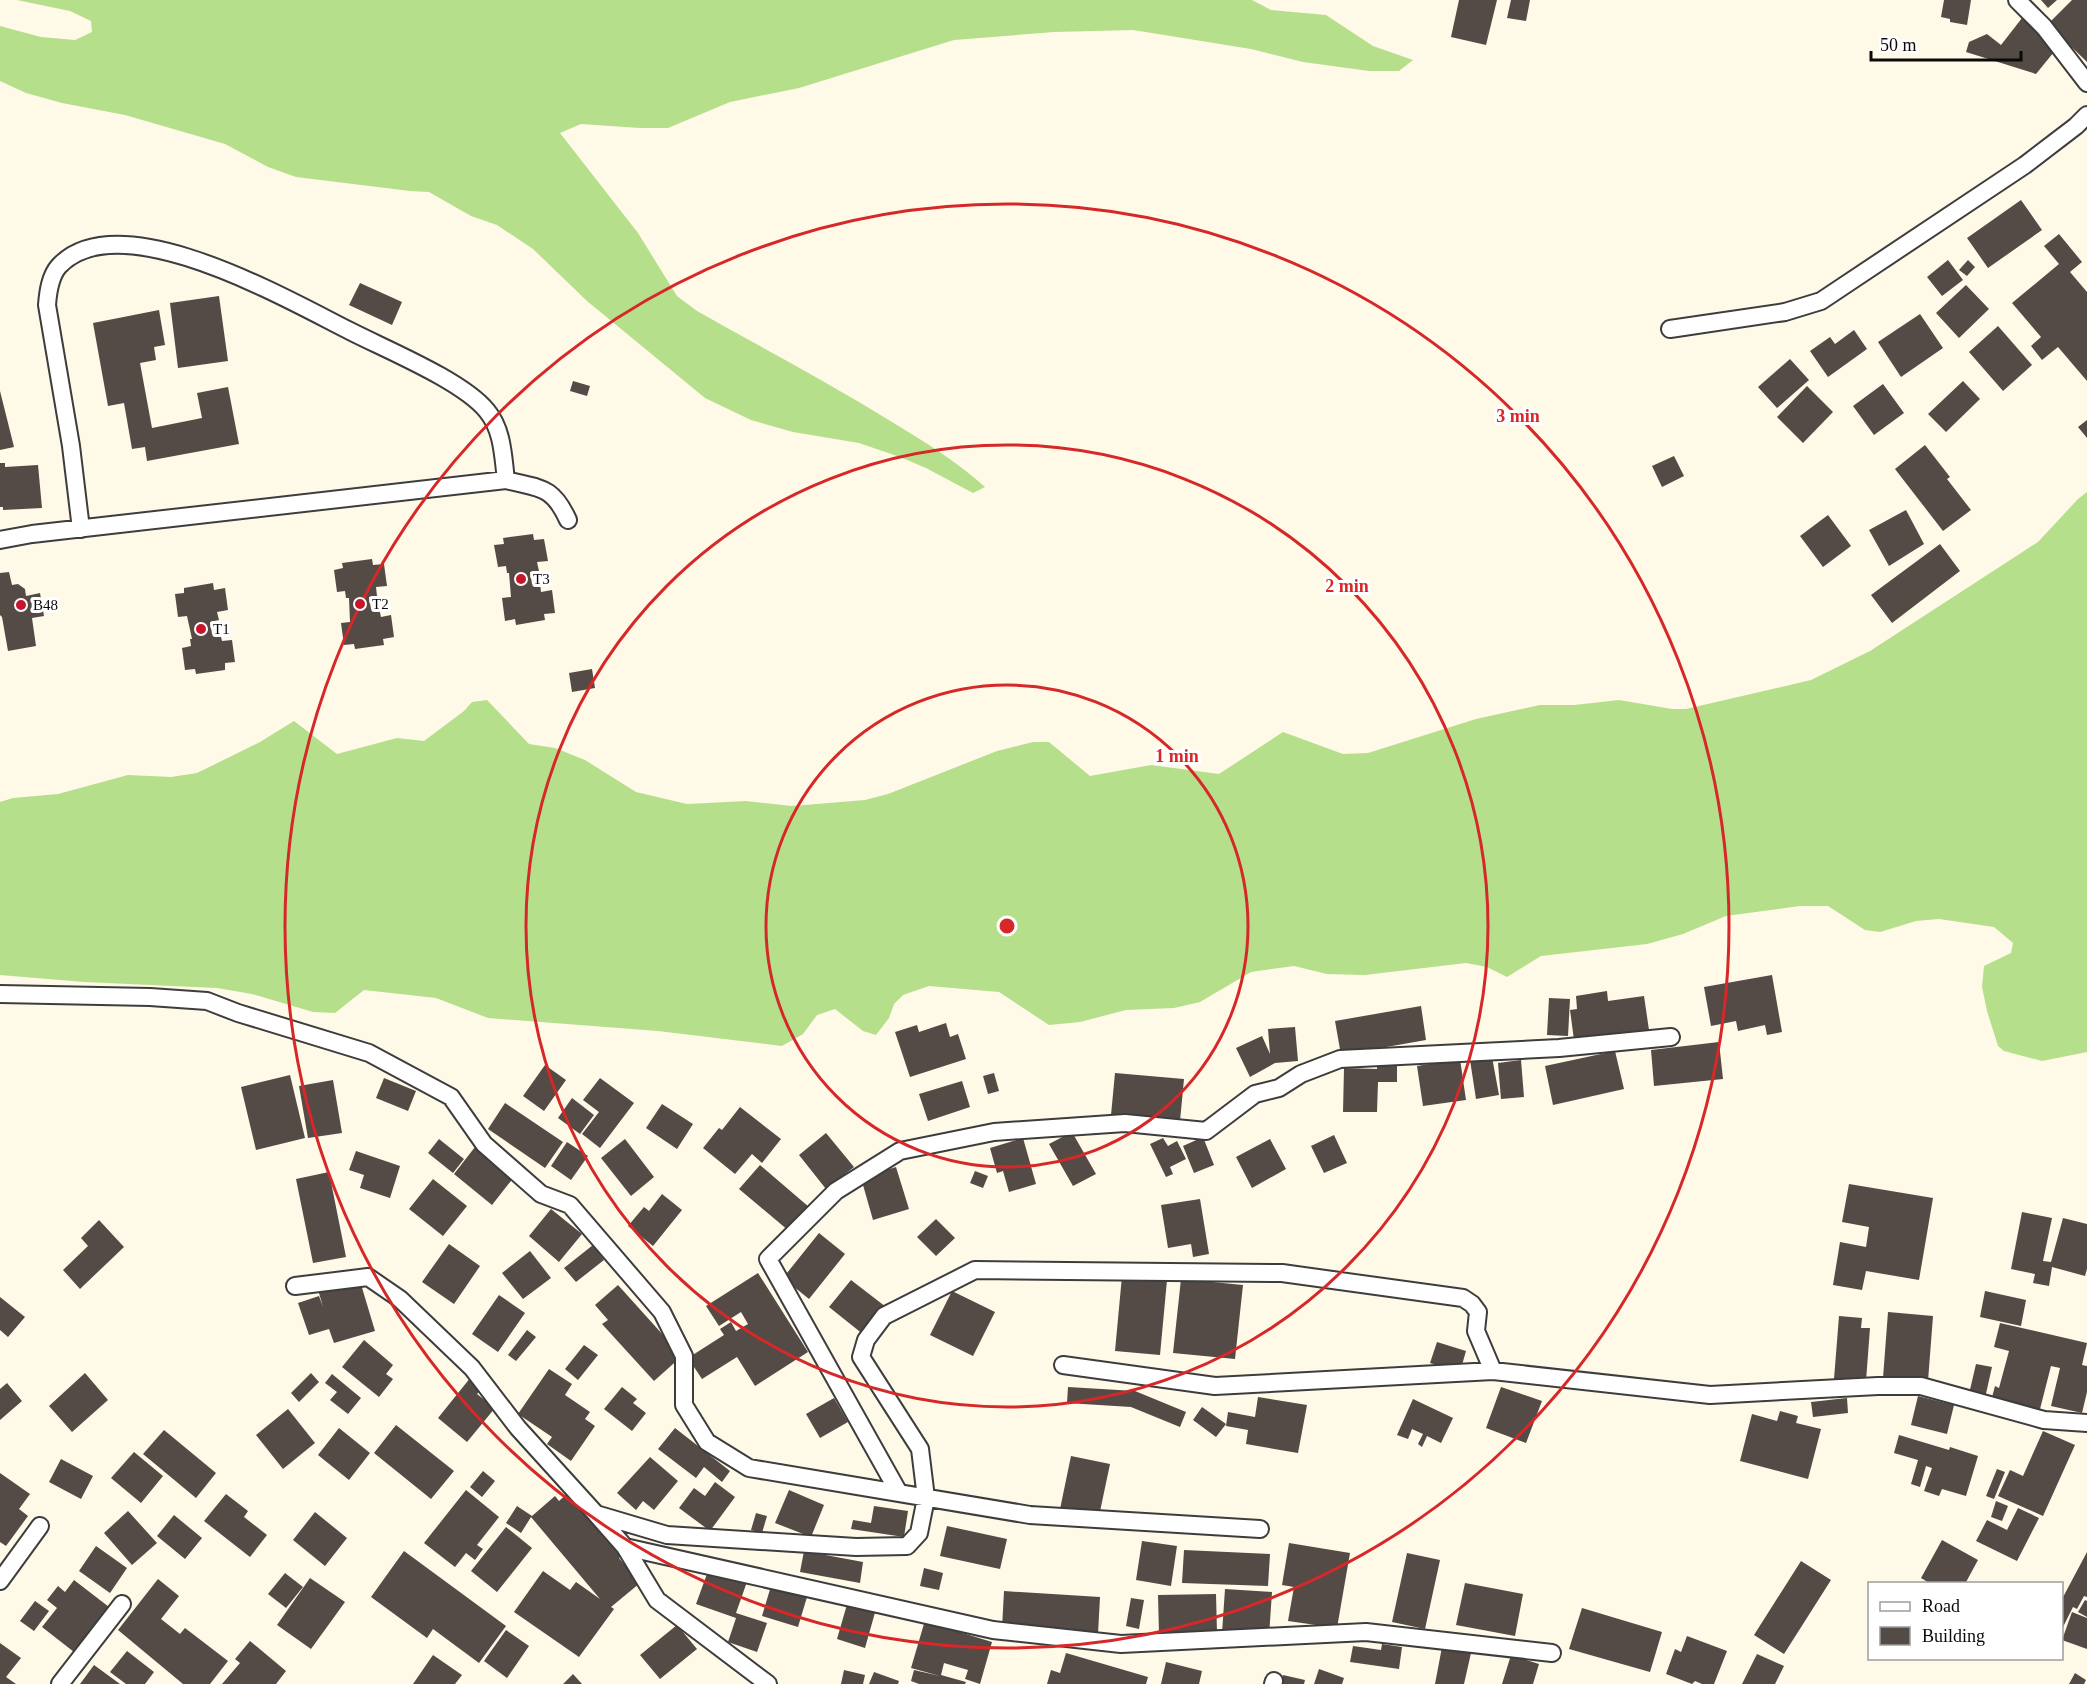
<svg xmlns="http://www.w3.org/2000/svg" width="2087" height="1684" font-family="'Times New Roman',serif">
<rect width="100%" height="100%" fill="#fff9e8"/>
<path fill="#b6df8c" d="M17 0H1252L1271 10 1326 15 1373 46 1413 60 1399 71H1369L1303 62 1251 49 1133 30 1054 32 954 40 799 88 730 102 668 128H640L581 124 560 133 638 233 677 296 697 311C762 348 828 382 892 422 925 442 956 461 985 487L973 493 926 468 900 457 859 443 793 432 751 420 705 398 587 301 533 249 497 225 471 216 429 192 410 191 296 177 268 167 225 144 125 115 62 103 26 93 0 81V26L41 37 75 40 92 32 91 21 70 11Z
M2087 492V1052L2042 1061 2004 1051 1998 1046 1987 1011 1982 987 1984 966 2011 953 2013 943 1994 927 1939 919 1916 921 1880 932 1865 930 1828 906H1800L1726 916 1683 934 1647 944 1541 956 1507 977 1487 967 1466 963 1365 975 1327 974 1294 966 1251 972 1200 1002 1174 1008 1126 1010 1080 1022 1049 1025 999 992 929 986 903 995 894 1004 889 1018 876 1035 863 1031 835 1009 817 1015 803 1034 782 1046 658 1031 488 1018 436 998 364 990 335 1013 313 1012 252 994 217 988 84 982 0 975V802L13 798 58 794 128 775 171 777 197 773 260 742 294 721 337 754 397 738 424 741 464 711 472 702 487 700 529 744 555 748 585 760 636 792 687 804 746 801 792 806 865 800 888 794 997 751 1033 742H1049L1090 776 1151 765 1219 774 1283 732 1343 754 1368 753 1476 719 1540 705H1574L1619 700 1672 709H1686L1811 680 1870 651 2038 542 2078 499Z"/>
<path fill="#544a46" d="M1459 0H1497L1486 45 1451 37Z
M1511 0H1530L1526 21 1507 18Z
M1944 0H1971L1967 25 1950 22V19L1941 17Z
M2041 0H2057L2048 8Z
M2072 0H2087V62L2048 24Z
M2022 18 2058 47 2036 74 1966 52 1969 42 1987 34 2001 45Z
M2021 200 2042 230 1988 268 1967 238Z
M2059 234 2082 262 2070 272 2087 292V381L2058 347 2042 360 2031 346 2041 337 2012 303 2059 264 2044 246Z
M1948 260 1963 280 1942 296 1927 277Z
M1968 260 1975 267 1967 276 1959 270Z
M360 283 402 302 392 325 349 305Z
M1966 285 1989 309 1959 338 1936 313Z
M219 296 228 361 178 368 170 303Z
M159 310 165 345 154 347 156 360 140 363 152 428 202 418 197 393 228 387 239 444 147 461 145 447 132 449 124 403 108 406 93 323Z
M1920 314 1943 348 1901 377 1878 342Z
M1998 326 2032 365 2003 391 1969 352Z
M1854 330 1867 349 1828 377 1810 351 1830 337 1835 344Z
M1790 359 1809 380 1777 408 1758 387Z
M573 381 590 386 587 396 570 391Z
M1963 381 1980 399 1946 432 1928 414Z
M1883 384 1904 413 1874 435 1853 406Z
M1807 386 1833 412 1803 443 1777 417Z
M0 391 14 447 0 450Z
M2087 420V438L2078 427Z
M1925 445 1950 477 1947 479 1971 510 1943 531 1895 469Z
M1674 456 1684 476 1662 487 1652 466Z
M0 463H5V467L38 465 42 508 3 510V507H0Z
M1906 510 1924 544 1889 566 1869 530Z
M1828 515 1851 546 1823 567 1800 536Z
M533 534 534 540 544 539 548 561 537 562 539 571 530 572 532 584 540 583 541 592 552 590 555 613 544 614 545 620 516 625 515 619 505 621 502 598 511 597 509 573H507L506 566 498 567 494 545 504 544 503 538Z
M1940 544 1960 571 1892 623 1871 595Z
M372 559 373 565 384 564 387 586 376 587 377 596 369 597 371 609 379 608 381 617 391 615 394 637 383 639 384 645 355 649 354 644 344 645 341 623 350 622 349 598H346L345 591 337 592 334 570 343 568 342 563Z
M9 572 12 585 18 584 25 589 26 596 40 593 44 616 32 618 36 646 8 651 2 617 0 615V573Z
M213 583 214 590 225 588 228 610 217 612 219 620 210 622 212 634 220 633 222 641 232 640 235 662 225 663V670L196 674 195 669 185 670 182 648 191 646 190 639H192L187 616 178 617 175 594 184 593V588Z
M592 669 595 688 572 692 569 673Z
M1772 975 1782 1032 1767 1035 1765 1025 1738 1031 1736 1021 1711 1026 1704 987Z
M1607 991 1608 1001 1644 996 1649 1030 1574 1040 1570 1010 1577 1009 1576 996Z
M1549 998 1570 999 1568 1036 1547 1035Z
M1421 1006 1426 1040 1341 1055 1335 1021Z
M946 1023 950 1037 958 1034 966 1059 910 1077 895 1032 917 1025 919 1032Z
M1295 1027 1298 1061 1275 1063 1250 1077 1236 1048 1262 1036 1270 1054 1268 1029Z
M1719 1042 1723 1079 1654 1086 1651 1050Z
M1615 1051 1624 1089 1553 1105 1545 1066Z
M1492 1057 1499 1095 1476 1099 1470 1060Z
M1460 1059 1466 1100 1423 1106 1417 1066Z
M1521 1060 1524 1097 1501 1099 1498 1063Z
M545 1065 566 1080 544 1111 523 1096Z
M1377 1066H1397V1082H1378L1377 1112H1343L1344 1068 1377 1069Z
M994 1073 999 1091 988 1094 983 1076Z
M1115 1073 1184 1079 1180 1121 1111 1115Z
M290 1075 305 1138 256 1150 241 1087Z
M384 1078 416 1091 408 1111 376 1098Z
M600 1078 634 1103 600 1148 582 1134 599 1112 583 1100Z
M333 1080 342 1133 308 1138 299 1086Z
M962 1081 970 1107 928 1121 919 1094Z
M572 1098 594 1115 580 1134 558 1118Z
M505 1103 563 1142 545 1168 488 1129Z
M662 1104 693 1124 677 1149 646 1128Z
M740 1107 781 1139 762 1163 752 1154 735 1174 703 1148 719 1128 722 1130Z
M1072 1132 1096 1174 1073 1186 1049 1144Z
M826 1133 854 1167 826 1189 799 1155Z
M1334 1135 1347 1163 1324 1173 1311 1146Z
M1203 1137 1214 1165 1194 1173 1183 1146Z
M1023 1138 1036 1184 1009 1192 1003 1171 997 1173 990 1148Z
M1163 1138 1168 1146 1177 1141 1186 1159 1170 1167 1173 1174 1166 1177 1150 1144Z
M439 1139 464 1159 453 1173 428 1153Z
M625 1139 654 1177 631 1196 601 1158Z
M1270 1139 1286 1169 1252 1188 1236 1157Z
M567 1142 588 1156 571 1180 551 1166Z
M475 1147 514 1177 492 1205 454 1174Z
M356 1151 400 1166 390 1198 360 1188 364 1175 349 1170Z
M760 1165 809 1207 789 1231 739 1189Z
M896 1167 909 1209 873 1220 861 1178Z
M975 1171 988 1176 983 1188 970 1183Z
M329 1172 346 1257 313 1263 296 1179Z
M433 1179 467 1206 443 1236 409 1209Z
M1849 1184 1933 1198 1919 1280 1866 1271 1862 1290 1833 1285 1840 1242 1866 1247 1869 1227 1842 1222Z
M662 1194 682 1210 653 1246 628 1226 644 1207 649 1211Z
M1200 1199 1209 1254 1193 1257 1191 1244 1168 1248 1161 1205Z
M551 1209 582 1234 559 1262 529 1236Z
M2022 1212 2052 1218 2043 1261 2051 1262 2063 1218 2087 1224V1269L2085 1276 2052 1267 2049 1286 2033 1283 2035 1274 2011 1269Z
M936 1219 955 1238 936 1256 917 1237Z
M99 1220 124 1247 80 1289 63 1270 88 1246 81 1238Z
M819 1233 845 1254 809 1299 783 1278Z
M449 1244 480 1266 454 1304 422 1282Z
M593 1245 604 1260 576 1282 564 1268Z
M530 1251 551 1278 523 1299 502 1273Z
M758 1273 808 1352 755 1386 737 1357 702 1379 688 1358 724 1335 720 1329 731 1322 736 1331 748 1324 741 1312 719 1326 706 1306Z
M1122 1276 1167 1280 1160 1355 1115 1351Z
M1181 1279 1243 1285 1235 1359 1173 1353Z
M851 1280 886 1307 864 1335 829 1307Z
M360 1281 375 1331 334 1343 329 1329 309 1335 298 1303 319 1296 323 1307 319 1293Z
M618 1285 682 1356 654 1381 602 1324 608 1320 595 1305Z
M952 1291 995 1312 973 1356 930 1335Z
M1985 1291 2026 1300 2021 1326 1980 1317Z
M499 1295 525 1313 498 1352 472 1334Z
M0 1297 25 1317 8 1337 0 1330Z
M1888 1312 1933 1316 1928 1381 1883 1378Z
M1839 1316 1862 1318 1861 1328H1870L1866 1381 1834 1379Z
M2000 1323 2087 1343 2082 1365 2087 1366V1392L2082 1413 2051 1406 2060 1368 2051 1366 2039 1413 1991 1401 1995 1386 1999 1388 2009 1351 1994 1347Z
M527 1330 536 1337 516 1361 508 1355Z
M364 1340 393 1365 386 1374 393 1379 379 1397 342 1367Z
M1437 1342 1466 1351 1460 1372 1430 1363Z
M584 1345 598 1355 578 1380 565 1369Z
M1976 1364 1992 1367 1985 1398 1969 1394Z
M549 1369 572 1384 565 1395 590 1412 585 1419 595 1426 571 1461 547 1444 552 1437 518 1414Z
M85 1373 108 1400 72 1432 49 1406Z
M311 1373 319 1382 299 1402 291 1393Z
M332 1374 361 1398 348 1414 330 1400 337 1392 325 1383Z
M471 1377 483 1387 477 1394 495 1408 467 1442 438 1418Z
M7 1383 22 1401 0 1420V1389Z
M622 1387 637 1399 633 1403 646 1413 632 1431 604 1409Z
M1068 1387 1135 1391 1186 1412 1180 1427 1131 1407 1067 1403Z
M1501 1387 1542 1401 1526 1443 1486 1428Z
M1918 1396 1954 1405 1947 1434 1911 1425Z
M1258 1397 1307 1405 1298 1453 1246 1444 1248 1430 1226 1426 1228 1412 1255 1417Z
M834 1398 848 1422 820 1438 806 1414Z
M1847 1398 1848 1413 1813 1417 1811 1402Z
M1413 1399 1453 1418 1441 1443 1427 1436 1422 1447 1418 1444 1423 1434 1412 1429 1408 1439 1397 1435Z
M1202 1407 1226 1424 1216 1437 1193 1420Z
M288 1409 315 1443 283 1469 256 1435Z
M1780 1411 1798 1416 1796 1423 1821 1429 1808 1479 1740 1461 1752 1414 1777 1421Z
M396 1425 454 1471 431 1499 374 1453Z
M339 1428 370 1453 349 1480 318 1455Z
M675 1428 730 1471 722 1482 704 1467 696 1478 658 1449Z
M164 1430 216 1473 196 1498 143 1454Z
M2043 1431 2075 1445 2043 1516 1998 1496 2010 1470 2023 1476Z
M1899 1435 1949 1450 1950 1447 1978 1456 1966 1496 1942 1489 1939 1496 1924 1491 1932 1468 1926 1466 1920 1487 1911 1484 1918 1460 1894 1453Z
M134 1452 163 1476 141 1503 111 1478Z
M1071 1456 1110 1464 1098 1521 1059 1514Z
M650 1457 678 1481 654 1510 643 1501 636 1510 617 1493Z
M61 1459 93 1476 81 1499 49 1482Z
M1997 1469 2005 1472 1994 1499 1986 1496Z
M483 1471 495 1481 482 1497 470 1487Z
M0 1473 30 1494 19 1509 28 1516 6 1546 0 1542Z
M715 1482 735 1497 710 1531 679 1508 694 1488 705 1496Z
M466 1490 499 1517 477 1545 483 1549 475 1560 466 1553 455 1567 424 1543Z
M789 1490 824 1505 811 1537 775 1523Z
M569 1492 622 1555 619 1558 640 1583 611 1607 614 1609 579 1657 514 1612 543 1571 570 1590 576 1582 600 1599 531 1517 521 1533 506 1523 517 1506 532 1516 555 1496 559 1501Z
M226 1494 248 1511 244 1517 267 1535 250 1557 204 1521Z
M1996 1501 2008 1506 2002 1521 1991 1517Z
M874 1506 908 1511 904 1537 851 1529 853 1520 871 1523Z
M2018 1508 2039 1518 2017 1561 1976 1541 1987 1520 2007 1530Z
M128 1511 157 1543 132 1565 104 1533Z
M315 1512 347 1538 325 1566 293 1540Z
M756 1513 767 1516 762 1533 751 1530Z
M174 1515 202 1538 185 1559 157 1536Z
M947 1526 1007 1539 1000 1569 940 1556Z
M506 1527 532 1548 497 1592 471 1571Z
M1942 1540 1978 1560 1965 1584H1931L1921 1578Z
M1142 1541 1177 1546 1171 1586 1136 1580Z
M1289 1543 1350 1553 1337 1628 1288 1621 1294 1587 1282 1585Z
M96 1546 127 1568 110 1593 79 1571Z
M1184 1550 1270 1554 1268 1586 1182 1583Z
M404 1551 506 1626 479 1663 433 1629 427 1638 371 1597Z
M804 1551 863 1562 860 1583 800 1572Z
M2087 1552V1597L2084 1596 2077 1609 2073 1607 2062 1629V1599Z
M1407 1553 1440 1560 1425 1629 1392 1622Z
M1801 1561 1831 1580 1784 1654 1754 1635Z
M711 1563 749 1576 736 1613 767 1623 757 1652 728 1642 736 1618 696 1604Z
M924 1568 943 1573 939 1590 920 1586Z
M285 1573 303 1587 286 1608 268 1594Z
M774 1576 810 1587 798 1627 762 1616Z
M310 1578 345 1602 311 1649 277 1625Z
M158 1579 179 1596 161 1619 180 1634 185 1628 228 1661 210 1684H183L118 1630Z
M74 1580 109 1607 74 1652 42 1627 57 1608 47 1600 58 1586 65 1592Z
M1465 1583 1523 1594 1515 1636 1456 1625Z
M1225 1589 1272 1592 1269 1636 1222 1633Z
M1004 1591 1100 1597 1098 1634 1002 1628Z
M1216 1594 1217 1633 1159 1634 1158 1595Z
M1131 1598 1144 1600 1139 1629 1126 1626Z
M2085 1600 2087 1601V1617L2078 1612Z
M35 1601 49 1611 34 1631 20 1621Z
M848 1601 876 1609 865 1648 837 1639Z
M1582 1608 1662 1632 1650 1672 1569 1649Z
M2072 1612 2087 1618V1649L2062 1640Z
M926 1617 954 1626 953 1630 992 1642 980 1684 965 1679 968 1670 944 1663 941 1675 966 1682 965 1684H919L911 1681 914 1670 940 1676 911 1668Z
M677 1625 697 1649 660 1679 640 1655Z
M506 1630 529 1646 507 1678 484 1661Z
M1687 1636 1727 1651 1714 1684H1702L1695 1681 1692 1684 1666 1674 1675 1649 1681 1652Z
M250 1641 286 1671 276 1684H222L240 1663 235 1659Z
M0 1643 21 1658 6 1677 16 1684H0Z
M1382 1644 1402 1647 1399 1669 1350 1662 1353 1646 1381 1650Z
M1442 1647 1471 1653 1464 1684H1435Z
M127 1651 154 1672 145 1684H126L110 1672Z
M1066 1653 1148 1677 1146 1684H1047L1051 1670 1060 1673Z
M1757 1654 1784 1666 1775 1684H1742Z
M433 1655 462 1675 455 1684H413Z
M1511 1655 1539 1664 1533 1684H1502Z
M1166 1662 1202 1671 1199 1684H1161Z
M94 1665 120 1684H80Z
M1319 1669 1344 1678 1342 1684H1314Z
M844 1670 865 1675 863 1684H841Z
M874 1672 899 1681 898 1684H869Z
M2075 1673 2086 1680 2084 1684H2069Z
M573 1674 582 1684H563Z
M1283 1675 1305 1680 1304 1684H1281Z"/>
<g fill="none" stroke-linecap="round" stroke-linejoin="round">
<defs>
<path id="minor" d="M2017 0 2044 27 2087 83
M1670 329 1785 312 1821 301 2025 165 2076 126 2087 115
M81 529 71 446 47 305C48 292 50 276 59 266 119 202 288 300 350 331 387 350 463 381 487 411 503 430 503 457 506 480
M0 540 32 534 506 480C540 489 552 485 568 520
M0 994 150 997 207 1001 238 1013 369 1053 451 1097 484 1144 541 1194 570 1205 662 1312 684 1356V1405L707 1442 749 1468 1030 1515 1260 1529
M295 1286 368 1277 400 1299 472 1368 518 1428 596 1514 667 1535 856 1547 907 1546 919 1533 926 1498 920 1449 861 1357 866 1340 884 1316 975 1270 1282 1273 1463 1298 1472 1304 1478 1312 1476 1331 1493 1371
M1063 1365 1215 1386 1493 1371 1710 1395 1878 1386H1921L2044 1420 2087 1423
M899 1493 768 1259 836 1191 900 1151 994 1132 1125 1123 1206 1131 1255 1094 1279 1088 1301 1074 1340 1059 1559 1048 1671 1037
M596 1514 625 1547 657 1600 768 1684
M625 1547 993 1630 1121 1644 1366 1632 1552 1653
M0 1581 40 1526
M60 1684 122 1604
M1273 1684 1274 1681"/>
</defs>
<use href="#minor" stroke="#3d3d3d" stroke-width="20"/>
<use href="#minor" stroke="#fff" stroke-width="16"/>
</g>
<g fill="none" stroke="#d62828" stroke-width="3">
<circle cx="1007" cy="926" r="241"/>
<circle cx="1007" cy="926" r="481"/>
<circle cx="1007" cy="926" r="722"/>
</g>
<g fill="#c6162a" stroke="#fff" stroke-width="2">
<circle cx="521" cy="579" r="6"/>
<circle cx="360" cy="604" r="6"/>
<circle cx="21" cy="605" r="6"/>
<circle cx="201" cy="629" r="6"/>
</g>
<g text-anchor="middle" stroke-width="6" stroke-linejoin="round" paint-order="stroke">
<g font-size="15" fill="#0a0a0a" stroke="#fff" text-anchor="start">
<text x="533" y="584">T3</text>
<text x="372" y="609">T2</text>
<text x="33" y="610">B48</text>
<text x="213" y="634">T1</text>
</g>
</g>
<circle cx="1007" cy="926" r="9" fill="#d62828" stroke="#fff" stroke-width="3"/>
<g font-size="18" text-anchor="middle" font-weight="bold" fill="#d62828" stroke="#fff" stroke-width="6" stroke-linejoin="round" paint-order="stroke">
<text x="1518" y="422">3 min</text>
<text x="1347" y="592">2 min</text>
<text x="1177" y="762">1 min</text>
</g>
<rect x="1868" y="1582" width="195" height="78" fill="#ffffff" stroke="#9d9d9d" stroke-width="1.5"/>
<rect x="1880" y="1602" width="30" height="9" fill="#ffffff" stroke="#9d9d9d" stroke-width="1.5"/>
<text x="1922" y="1612" font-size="18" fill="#0a0a0a">Road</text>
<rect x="1880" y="1627" width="30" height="18" fill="#544a46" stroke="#9d9d9d" stroke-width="1.5"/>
<text x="1922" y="1642" font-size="18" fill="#0a0a0a">Building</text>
<path d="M1871 51v9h150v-9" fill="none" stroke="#0a0a0a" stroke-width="3"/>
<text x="1880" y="51" font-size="18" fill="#0a0a0a" stroke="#ffffff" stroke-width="4.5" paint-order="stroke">50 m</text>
</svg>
